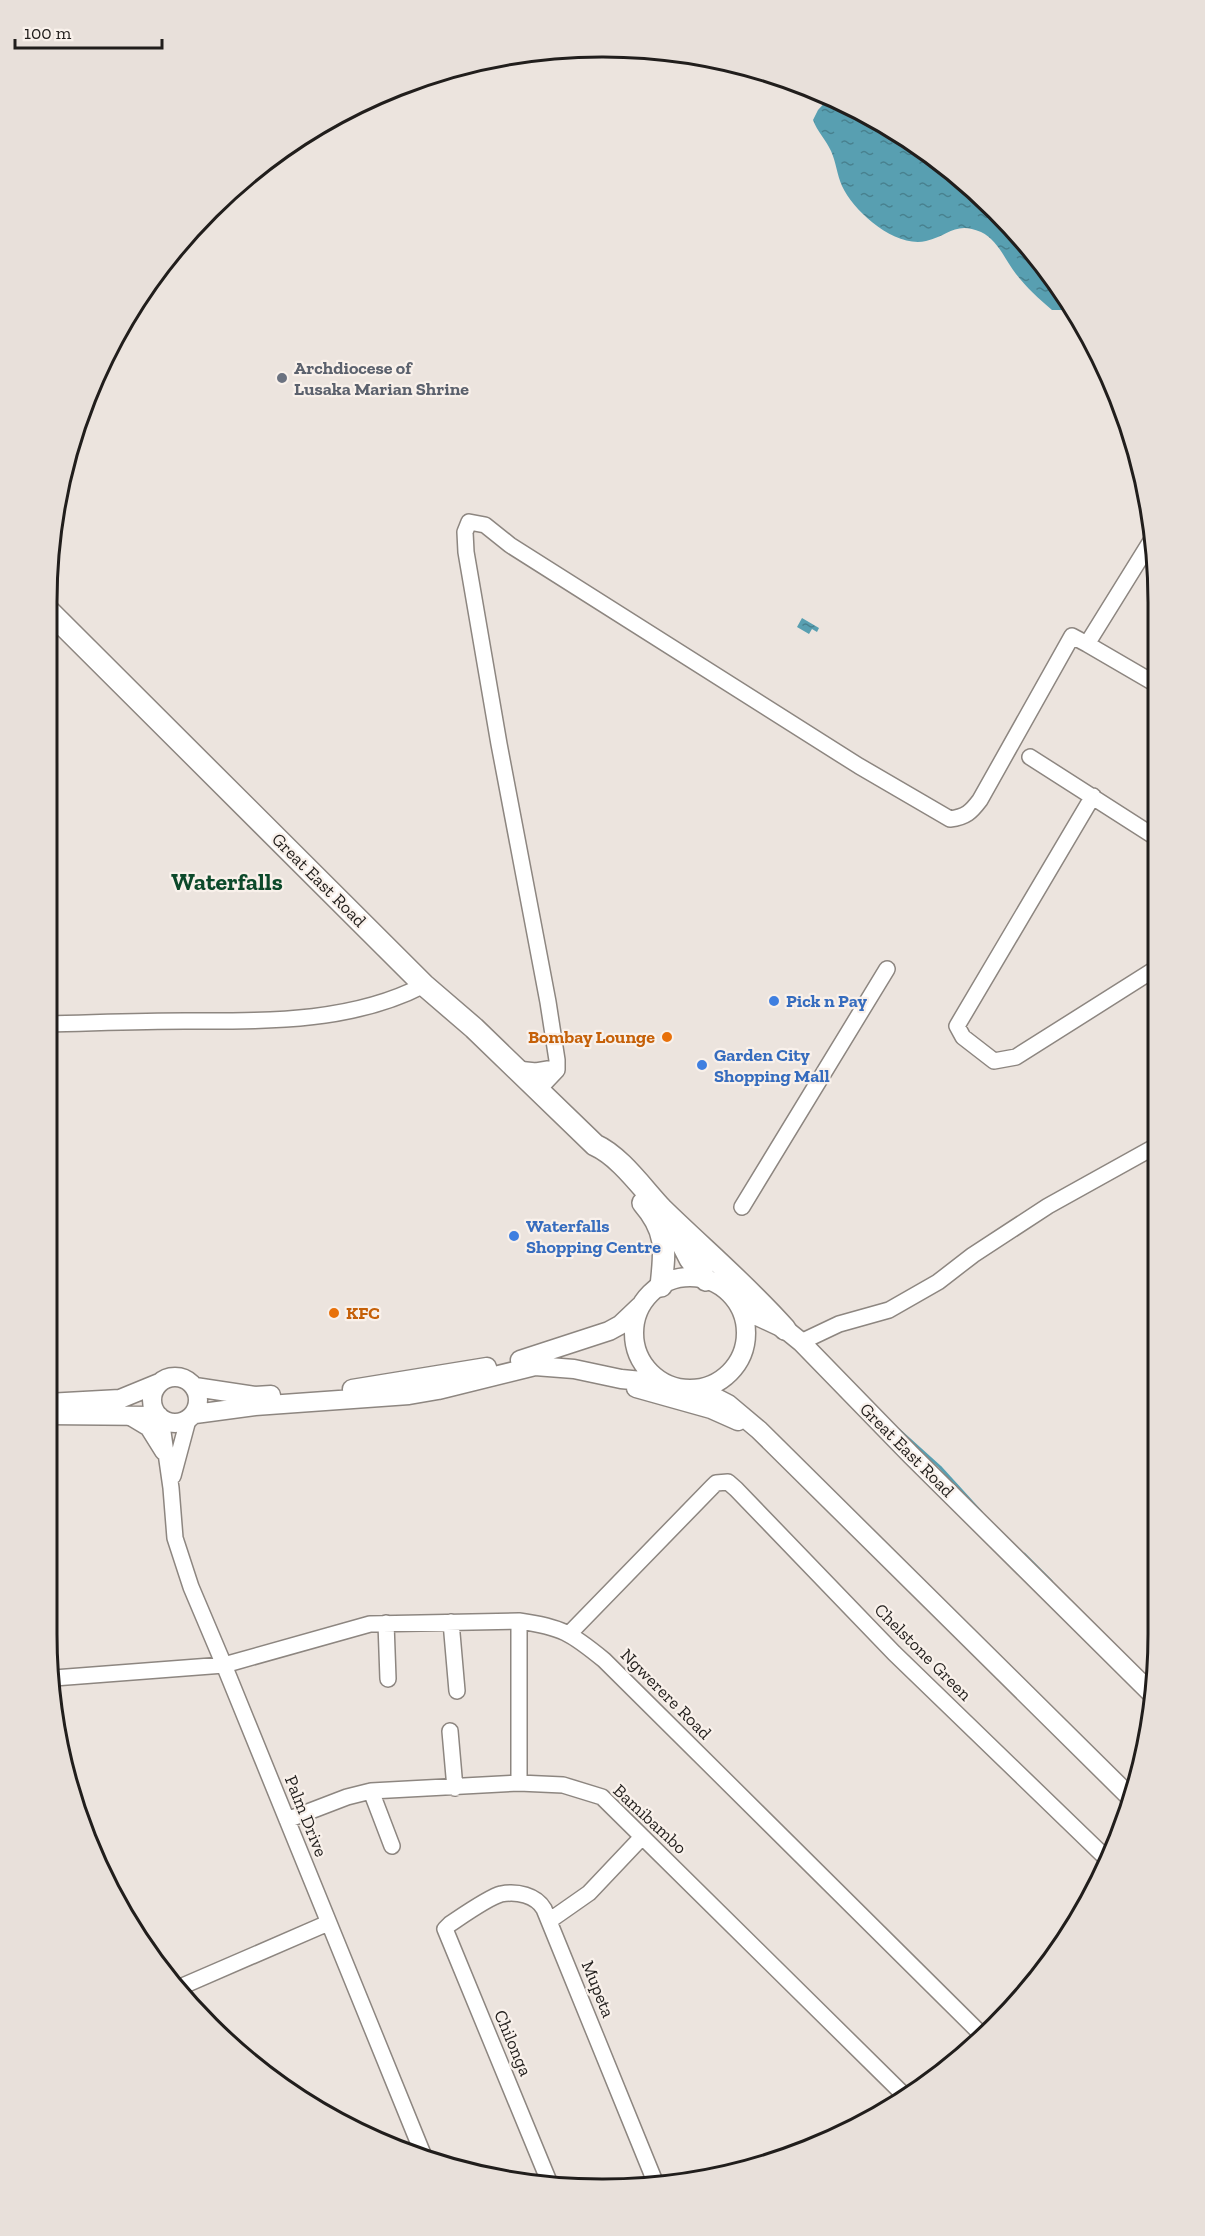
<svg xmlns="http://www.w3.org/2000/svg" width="1205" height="2236" font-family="'Zilla Slab',serif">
<defs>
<pattern id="water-ripples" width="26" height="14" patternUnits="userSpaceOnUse" patternTransform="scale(1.5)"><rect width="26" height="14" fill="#589fb1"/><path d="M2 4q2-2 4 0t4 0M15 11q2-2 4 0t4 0" fill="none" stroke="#48818f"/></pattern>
</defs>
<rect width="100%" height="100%" fill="#ece4de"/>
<path fill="url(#water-ripples)" d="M829 98 880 121 969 185 1065 293 1072 306 1068 310H1052C1039 299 1026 287 1016 274 1005 260 998 240 981 232 955 221 949 236 926 241 895 248 854 212 842 186 837 175 836 162 831 151 826 140 817 131 813 120L818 110Z
M802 618 819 628 817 632 812 629 809 634 797 627Z"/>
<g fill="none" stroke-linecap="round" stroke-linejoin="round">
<path stroke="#589fb1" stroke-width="3" d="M899 1430 940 1467 981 1512
M1024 1554 1051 1581"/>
<defs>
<path id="minor" d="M1154 536 1087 644 1154 683
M1030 757 1155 837
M1093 796 957 1026 963 1037 994 1061 1016 1057 1155 969
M47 1024C93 1023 139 1021 185 1021 265 1021 351 1023 424 985
M517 1069 536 1071 548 1069
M538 1090 557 1070V1060L548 1002 499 744 466 552 465 532 469 522 485 525 510 545 859 766 950 819C966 817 971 812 980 800L1072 636 1087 644
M742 1207 887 969
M801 1342 839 1324 889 1310 938 1282 973 1255 1048 1206 1156 1146
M128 1416 148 1428 163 1452
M161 1418 171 1488 175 1538 191 1587 224 1665 423 2154
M173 1476 188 1420
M451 1622 457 1691
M386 1623 388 1679
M570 1633 712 1487 716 1483 728 1482 736 1489 894 1653 1106 1858
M54 1678 224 1665 370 1624 519 1621C562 1627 571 1633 604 1660L982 2035
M450 1731 455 1788
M519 1783V1621
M371 1791 392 1846
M287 1820 347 1797 371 1791 519 1783 563 1785 602 1797 902 2093
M549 1921 589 1893 642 1837
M178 1988 328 1923
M548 2179 445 1929 450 1924C462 1916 489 1897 501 1894 517 1891 536 1895 544 1909L656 2184"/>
<path id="major" d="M634 1333a56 56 0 1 1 112 0a56 56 0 1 1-112 0Z
M740 1308 785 1329 801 1342 911 1455 1153 1695
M520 1360 609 1331 620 1325 640 1306
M152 1400a23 23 0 1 1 46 0a23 23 0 1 1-46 0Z
M195 1387 255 1396 271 1395
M636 1388 711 1409 738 1421
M352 1389 487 1367
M699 1389 728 1404 759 1430 1131 1798
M47 1403 120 1399 159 1383
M195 1414 255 1406 409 1395 438 1390 535 1366 574 1369 621 1379 663 1383
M47 1415 159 1416"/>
<path id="highway" d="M48 610 424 985 474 1028 595 1145C620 1156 643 1189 662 1209 703 1249 747 1286 785 1329
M643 1203C668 1232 665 1250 661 1286
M674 1228 690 1259 706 1280"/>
</defs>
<use href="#minor" stroke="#8d8680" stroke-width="18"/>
<use href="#major" stroke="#8d8680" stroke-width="21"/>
<use href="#highway" stroke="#8d8680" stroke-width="24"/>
<use href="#minor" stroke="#fff" stroke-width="15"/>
<use href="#major" stroke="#fff" stroke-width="18"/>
<use href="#highway" stroke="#fff" stroke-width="21"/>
</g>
<circle fill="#6b7280" stroke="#f9f1eb" stroke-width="2" cx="282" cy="378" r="6"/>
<g fill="#3f7fe0" stroke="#f9f1eb" stroke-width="2">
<circle cx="774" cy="1001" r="6"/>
<circle cx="702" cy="1065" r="6"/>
<circle cx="514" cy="1236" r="6"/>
</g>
<g fill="#e8710a" stroke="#f9f1eb" stroke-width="2">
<circle cx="667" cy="1037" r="6"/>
<circle cx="334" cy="1313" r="6"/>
</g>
<g text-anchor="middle" stroke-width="4.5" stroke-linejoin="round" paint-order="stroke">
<g font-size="18" font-weight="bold" fill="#5b616d" stroke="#f9f1eb" text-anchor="start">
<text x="294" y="374">Archdiocese of<tspan x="294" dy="21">Lusaka Marian Shrine</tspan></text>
</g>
<g font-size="18" fill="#211e1c" stroke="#f9f1eb">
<text transform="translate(319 880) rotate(45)" y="6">Great East Road</text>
<text transform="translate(907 1450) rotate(45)" y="6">Great East Road</text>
<text transform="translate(923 1652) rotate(45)" y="6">Chelstone Green</text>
<text transform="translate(666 1694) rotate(45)" y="6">Ngwerere Road</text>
<text transform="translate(306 1816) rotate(68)" y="6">Palm Drive</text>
<text transform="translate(650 1819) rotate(43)" y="6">Bamibambo</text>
<text transform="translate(598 1989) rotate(68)" y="6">Mupeta</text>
<text transform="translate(513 2043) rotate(67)" y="6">Chilonga</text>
</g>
<g font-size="18" font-weight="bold" fill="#366cbe" stroke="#f9f1eb" text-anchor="start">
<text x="786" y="1007">Pick n Pay</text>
<text x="714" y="1061">Garden City<tspan x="714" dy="21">Shopping Mall</tspan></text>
<text x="526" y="1232">Waterfalls<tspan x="526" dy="21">Shopping Centre</tspan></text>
</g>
<g font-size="18" font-weight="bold" fill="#c56008" stroke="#f9f1eb" text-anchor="end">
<text x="655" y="1043">Bombay Lounge</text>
<text x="346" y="1319" text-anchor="start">KFC</text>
</g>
<g font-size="24" font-weight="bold" fill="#0c492a" stroke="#f9f1eb">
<text x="227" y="890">Waterfalls</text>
</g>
</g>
<path d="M0 0H1205V2236H0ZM602 57H603A545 545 0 0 1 1148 602V1634A545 545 0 0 1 603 2179H602A545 545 0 0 1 57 1634V602A545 545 0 0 1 602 57Z" fill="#e8e0da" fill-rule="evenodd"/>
<path fill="none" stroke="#211e1c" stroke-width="3" d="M602 57H603A545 545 0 0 1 1148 602V1634A545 545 0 0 1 603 2179H602A545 545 0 0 1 57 1634V602A545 545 0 0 1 602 57Z"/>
<path d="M15 39v9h147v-9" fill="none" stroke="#211e1c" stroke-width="3"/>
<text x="24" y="39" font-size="18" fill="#211e1c" stroke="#f9f1eb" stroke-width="4.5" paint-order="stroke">100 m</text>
</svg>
